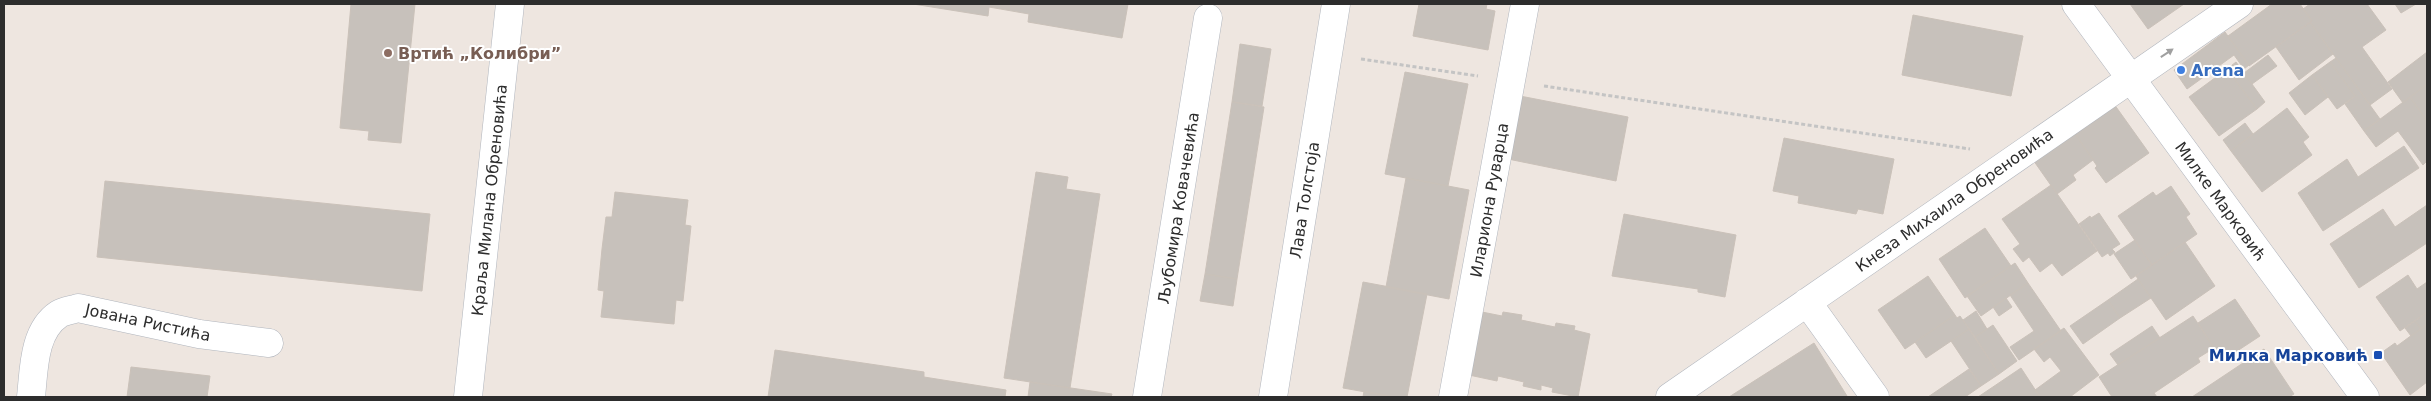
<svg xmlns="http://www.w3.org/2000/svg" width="2431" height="401" font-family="'DejaVu Sans',sans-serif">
<rect width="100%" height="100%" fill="#eee6e0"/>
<path fill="#c7c1bb" stroke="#cac1b9" d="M351 4H415L401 143 368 140 369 131 340 128Z
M913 4H1128L1122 38 1028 22 1029 14 989 7 988 16Z
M1419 4H1487L1486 9 1495 11 1488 50 1413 36Z
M2130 4H2184L2148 29Z
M2272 4H2300L2312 21 2249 66 2228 36Z
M2310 4H2367L2386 30 2362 47 2392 89 2370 105 2310 22 2312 21 2303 9Z
M2395 4H2416L2401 13Z
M1913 15 2023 36 2011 96 1902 75Z
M2310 22 2333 54 2299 80 2276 47Z
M2225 32 2249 65 2244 69 2234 55 2187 89 2174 70Z
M1240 44 1271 49 1262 106 1232 102Z
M2427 52V84L2403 103 2388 82Z
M2268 55 2277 66 2252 84 2244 73Z
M2336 58 2380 119 2364 131 2345 104 2355 96 2330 62Z
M2236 62 2265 102 2257 109 2227 69Z
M2330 62 2355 96 2337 109 2312 75Z
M2227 69 2257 109 2219 136 2189 97Z
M1405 72 1468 84 1448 186 1385 174Z
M2312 75 2328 97 2305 115 2289 93Z
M2427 84V121L2410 97Z
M1520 96 1628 117 1616 181 1508 159Z
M2410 97 2427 121V161L2423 165 2398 131 2376 147 2364 131Z
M1232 102 1264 107 1237 279 1205 274Z
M2114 104 2149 153 2106 183 2095 168 2097 166 2074 132Z
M2287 108 2309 137 2303 142 2312 155 2262 192 2231 151Z
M2245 123 2253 134 2231 151 2223 140Z
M2072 129 2093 160 2073 175 2076 180 2057 194 2031 157Z
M1784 138 1894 159 1883 214 1858 209 1856 214 1798 203 1799 196 1773 191Z
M2404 146 2419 168 2323 231 2298 193 2347 159 2358 177Z
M1036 172 1068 177 1066 189 1100 194 1070 388 1004 378Z
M1406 178 1469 190 1449 299 1386 287Z
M105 181 430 214 422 291 97 257Z
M2051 185 2097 251 2062 276 2052 263 2040 272 2029 257 2023 262 2013 249 2020 244 2002 219Z
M2171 186 2190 214 2186 217 2197 234 2152 265 2118 216 2153 192 2156 196Z
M615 192 688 200 685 225 691 226 683 301 676 300 674 324 601 317 604 291 598 290 602 249 606 217H612Z
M2427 205V243L2359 288 2330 244 2383 209 2395 227Z
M2099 213 2120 244 2112 249 2115 252 2110 256 2108 253 2102 257 2079 224 2090 216 2091 218Z
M1624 214 1736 235 1725 297 1698 292V289L1612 276Z
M1985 228 2011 266 1965 298 1939 259Z
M2135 240 2152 265 2131 279 2114 254Z
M2185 242 2215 286 2166 320 2136 276Z
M2015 263 2028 283 1981 316 1967 296Z
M1205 274 1237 279 1233 306 1200 301Z
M2408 275 2417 289 2427 282V312L2400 331 2376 297Z
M1928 276 1955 315 1905 349 1878 310Z
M2138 279 2151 298 2120 318 2108 300Z
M1363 282 1427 294 1407 397H1394L1343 388Z
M2028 283 2061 331 2019 360 2010 347 2034 331 2010 295Z
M2006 298 2012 307 1999 316 1993 307Z
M2235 299 2260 336 2222 361 2198 323Z
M2108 300 2120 318 2083 344 2070 326Z
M1976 311 1987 329 1975 337 1963 320Z
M1482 312 1502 316 1503 312 1522 315 1521 320 1555 327 1556 323 1575 326 1574 330 1590 334 1578 397 1552 392 1553 388 1541 385V390L1523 386 1524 382 1498 376 1497 381 1469 375Z
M2427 312V324L2421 329 2415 321Z
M1955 315 1957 318 1960 316 1969 329 1926 358 1915 342Z
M2193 316 2214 348 2198 358 2200 362 2154 393 2157 397H2112L2099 377Z
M2415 321 2421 329 2411 336 2405 328Z
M2427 324V382L2410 395 2381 353 2395 343 2397 346Z
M1993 325 2017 361 1999 374 1975 337Z
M2152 326 2160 338 2118 365 2110 354Z
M2064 328 2099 375 2070 397H2040L2035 390 2061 371 2050 357 2044 362 2034 349Z
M1969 329 1999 374 1981 386 1951 341Z
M1814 343 1847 396 1845 397H1729Z
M2264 349 2294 394 2289 397H2192Z
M775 350 924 372V377L1006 390 1005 397H768Z
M131 367 210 376 207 397H127Z
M2021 368 2040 397H1978Z
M1969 369 1981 386 1965 397H1928Z
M1030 382 1112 394 1111 397H1028Z
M1364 391 1394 397H1363Z"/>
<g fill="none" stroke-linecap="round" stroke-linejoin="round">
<defs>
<path id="minor" d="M2076 4 2365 397
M1807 302 1875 397
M31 397C34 370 33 331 59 314 64 311 72 310 78 308L199 334 269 343
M468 397 510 4
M1147 397 1208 18
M1273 397 1336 4
M1453 397 1525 4
M1670 397 2239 4"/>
</defs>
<use href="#minor" stroke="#b0b5bd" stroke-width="29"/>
<path stroke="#c4c4c4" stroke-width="3" stroke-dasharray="4 2.5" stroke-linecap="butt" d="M1361 59 1478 76
M1544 86 1970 149"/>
<use href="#minor" stroke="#fff" stroke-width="28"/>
</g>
<defs><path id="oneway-solid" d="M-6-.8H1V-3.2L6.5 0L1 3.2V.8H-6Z" transform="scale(1.25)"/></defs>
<use fill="#a0a0a0" href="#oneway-solid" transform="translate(2167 53) rotate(-34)"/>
<circle fill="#8d6e63" stroke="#fff" stroke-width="2" cx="388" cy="53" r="5"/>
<circle fill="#3f7fe0" stroke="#fff" stroke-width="2" cx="2181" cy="70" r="5"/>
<rect fill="#1a4fb4" stroke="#fff" stroke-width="2" x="2373" y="350" width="10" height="10" rx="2.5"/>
<g text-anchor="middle" stroke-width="4" stroke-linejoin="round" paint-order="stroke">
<g font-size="16" font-weight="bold" fill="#785e54" stroke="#fff" text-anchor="start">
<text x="398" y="59">Вртић „Колибри”</text>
</g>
<g font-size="16" font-weight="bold" fill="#366cbe" stroke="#fff" text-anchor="start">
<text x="2191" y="76">Arena</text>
</g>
<g font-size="16" fill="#2d2d2d" stroke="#fff">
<text transform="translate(489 200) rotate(-84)" y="6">Краља Милана Обреновића</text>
<text transform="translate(1304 200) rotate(-81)" y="6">Лава Толстоја</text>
<text transform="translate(1489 200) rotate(-80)" y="6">Илариона Руварца</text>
<text transform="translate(1954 200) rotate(-35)" y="6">Кнеза Михаила Обреновића</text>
<text transform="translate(2221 201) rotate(54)" y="6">Милке Марковић</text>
<text transform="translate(1178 208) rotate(-81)" y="6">Љубомира Ковачевића</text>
<text transform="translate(148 322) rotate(12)" y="6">Јована Ристића</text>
</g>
<g font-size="16" font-weight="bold" fill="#164399" stroke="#fff" text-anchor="end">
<text x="2368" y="361">Милка Марковић</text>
</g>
</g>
<rect width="2431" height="401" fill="none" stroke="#2d2d2d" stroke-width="10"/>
</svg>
